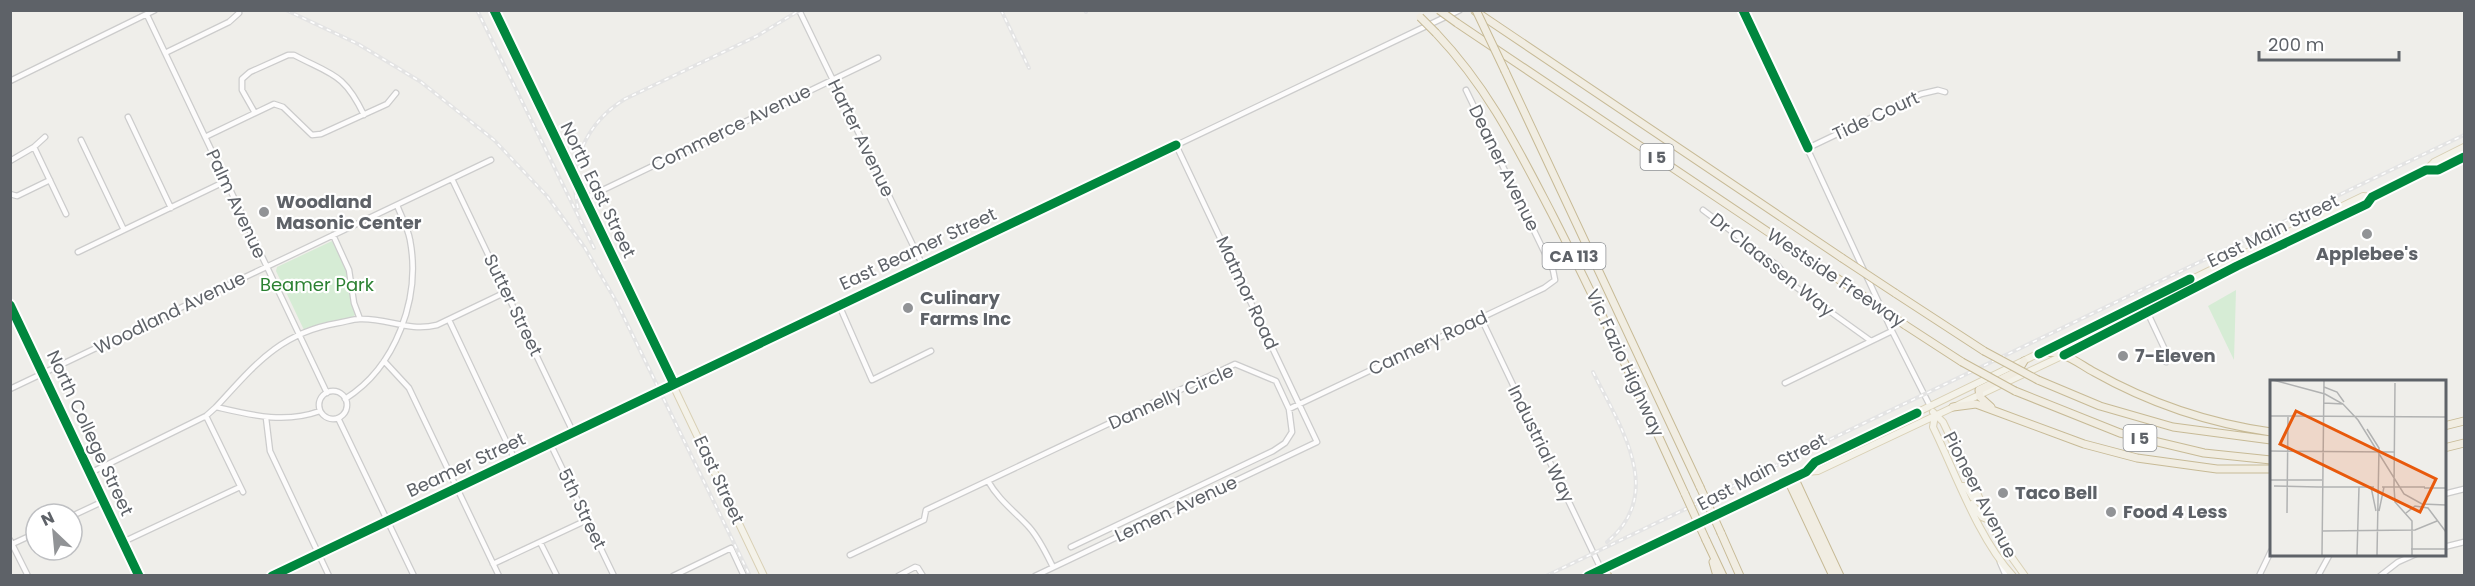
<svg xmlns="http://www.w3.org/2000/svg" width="2475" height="586" font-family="Poppins,sans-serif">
<rect width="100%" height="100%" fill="#efeeea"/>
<path fill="#d6ecd5" d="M332 241 348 273 355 315C350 321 315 327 304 330L276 271 277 267Z
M2236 290 2234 360 2208 306Z"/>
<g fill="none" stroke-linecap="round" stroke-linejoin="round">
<defs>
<path id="minor" d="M799 10 923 266
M1743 10 1892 331 1930 406
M147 15 327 393
M165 53 229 22 239 13
M10 81 155 10
M255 113 242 90V79L250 72 288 55H294C332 75 344 73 364 115
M128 117 171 208
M205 137 274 104 283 107 312 135 321 134 387 104 396 93
M81 140 124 230
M34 147 66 214
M1808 148 1921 94 1938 90 1945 92
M10 161 34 147 45 137
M452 179 573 432
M10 194 17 196 50 180
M584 199 878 58
M1703 210 1778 266 1793 285 1871 341
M333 235 349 270 354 303 360 319
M78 252 226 181
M2143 303 2167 354 2166 362
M10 305 139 576
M839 305 872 380 931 351
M1481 318 1601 569
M449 320 515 460
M384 361 409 388 499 576
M1785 383 1892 331
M10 389 491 160
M319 405a14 14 0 1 1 28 0a14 14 0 1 1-28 0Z
M345 399C396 367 421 298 410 240 408 228 401 216 397 205
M216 407C254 366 279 333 338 323 345 322 353 319 360 319 388 318 408 332 437 325L506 292
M1289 409 1544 288 1555 280 1553 270 1466 90
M206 416 243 492
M266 418 270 451 329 576
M338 418 414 576
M550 443 614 576
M90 473 206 416 216 407C251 415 284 424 320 411
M988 481C998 499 1014 511 1029 527 1039 538 1046 553 1053 567
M2444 494 2464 489
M72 516 104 501
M10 540 28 576
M123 542 240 487
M540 542 557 576
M10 545 36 533
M2444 547 2464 542
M850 555 924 520 926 510 1235 364 1276 381 1289 409 1292 432 1285 443 1273 451 1071 547
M2000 562 2006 576
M493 564 587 520
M272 576 1460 10
M673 576 731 548 744 576
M898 576 915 567 918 568 923 576
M1035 576 1317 442 1176 145
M2259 576 2271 551
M2318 576 2330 554
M2380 576 2398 562 2416 554"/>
<path id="major" d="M494 10 764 576
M2426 170 2434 162 2464 147
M1933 412 1943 422 2000 541 2025 576
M1935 415 1933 427C1956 474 1978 538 2013 576
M1807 471 1815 462 2363 196 2372 197
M1962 486H1966L1973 498 1982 505
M1972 504 1982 517 1989 520
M1588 576 1788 480 1806 472 1818 471 2064 355 2237 266 2367 204 2372 197 2426 170H2438L2464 157"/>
<path id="highway" d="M1475 11 1842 258
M1457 23 1856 291
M1436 33C1489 89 1517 147 1552 214 1599 306 1642 400 1685 494
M1505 71 1700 487
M1895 293 1984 351
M1905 325 1962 362
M2039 354C2061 348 2076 362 2094 372 2149 403 2208 423 2271 432
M2038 380 2100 406 2173 427 2271 440
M2015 391 2120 433 2204 453 2271 460
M1953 407 1976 404 2084 444 2137 458 2217 469H2271
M1991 407 1980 397 1979 390 2018 371 2024 361
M2444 426 2464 421
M2444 448 2464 443
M1794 477 1840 576
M1788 480 1833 576
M1721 533 1740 576
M1706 540 1723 576
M1713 562 1717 576
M1601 569 1608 576"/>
</defs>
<use href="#minor" stroke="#ccc" stroke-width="7"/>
<use href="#major" stroke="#d9d0b5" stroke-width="8"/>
<use href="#highway" stroke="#c7ba96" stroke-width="9"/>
<use href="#minor" stroke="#fdfcfc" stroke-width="4.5"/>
<use href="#major" stroke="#f4f2e9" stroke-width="6"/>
<use href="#highway" stroke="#f1ede2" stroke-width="7"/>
<defs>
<path id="rail" d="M286 10 358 44 421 82 494 140 547 196 585 248 616 301 750 576
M477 10 594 248
M1001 10 1029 68
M1085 10 1086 12
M578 208C567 164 587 122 625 99L757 36 800 10
M1593 372C1619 425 1667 493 1607 542
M1546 576 2464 135"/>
</defs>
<use href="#rail" stroke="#e4e4e4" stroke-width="4"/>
<use href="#rail" stroke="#fff" stroke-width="1.5" stroke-dasharray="4.5" stroke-linecap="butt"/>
<defs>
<path id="highway-bridge" d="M1439 10 1457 23
M1476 10 1505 71
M1420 17 1436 33
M1842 258 1895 293
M1856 291 1905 325
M1984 351 2038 380
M1962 362 2015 391
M1700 487 1721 533
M1685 494 1706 540"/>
</defs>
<use href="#highway-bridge" stroke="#c7ba96" stroke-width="9" stroke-linecap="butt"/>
<use href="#highway-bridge" stroke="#f1ede2" stroke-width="7"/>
<defs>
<path id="cycleway" d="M494 10 674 384
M1743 10 1808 148
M10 305 139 576
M2039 354 2190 279
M2064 355 2237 266 2367 204 2372 197 2426 170H2438L2464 157
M272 576 1176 145
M1588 576 1806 472 1815 462 1917 413"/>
</defs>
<use href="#cycleway" stroke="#fff" stroke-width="13"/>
<use href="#cycleway" stroke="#00873e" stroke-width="9"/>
</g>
<g fill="#919396" stroke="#fff" stroke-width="2">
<circle cx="264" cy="212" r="6"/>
<circle cx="2367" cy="234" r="6"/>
<circle cx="908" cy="308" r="6"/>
<circle cx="2123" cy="356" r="6"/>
<circle cx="2003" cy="493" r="6"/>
<circle cx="2111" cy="512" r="6"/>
</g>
<g text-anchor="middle" stroke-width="4.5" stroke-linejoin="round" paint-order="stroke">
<g fill="#fff" stroke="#8e9195" stroke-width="1.5">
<rect x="1640.5" y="144" width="33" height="26" rx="4.5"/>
<rect x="1542.5" y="243" width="63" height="26" rx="4.5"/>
<rect x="2123.5" y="425" width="33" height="26" rx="4.5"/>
</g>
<g font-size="16" font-weight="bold" fill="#5e6268">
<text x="1657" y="163">I 5</text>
<text x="1574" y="262">CA 113</text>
<text x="2140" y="444">I 5</text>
</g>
<g font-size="18" fill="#5e6268" stroke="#fff">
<text transform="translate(1876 116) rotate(-25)" y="6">Tide Court</text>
<text transform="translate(731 128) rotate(-26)" y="6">Commerce Avenue</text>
<text transform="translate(861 138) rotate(64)" y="6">Harter Avenue</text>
<text transform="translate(1504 168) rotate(64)" y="6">Deaner Avenue</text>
<text transform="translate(598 190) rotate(64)" y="6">North East Street</text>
<text transform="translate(236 204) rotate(65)" y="6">Palm Avenue</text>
<text transform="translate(2273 231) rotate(-26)" y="6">East Main Street</text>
<text transform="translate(918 249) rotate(-25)" y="6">East Beamer Street</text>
<text transform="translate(1772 265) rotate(39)" y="6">Dr Claassen Way</text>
<text transform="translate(1836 278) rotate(34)" y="6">Westside Freeway</text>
<text transform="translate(1247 293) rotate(65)" y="6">Matmor Road</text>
<text transform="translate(513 305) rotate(64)" y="6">Sutter Street</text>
<text transform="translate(170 313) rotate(-26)" y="6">Woodland Avenue</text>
<text transform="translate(1428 343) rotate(-25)" y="6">Cannery Road</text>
<text transform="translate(1625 363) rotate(65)" y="6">Vic Fazio Highway</text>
<text transform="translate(1171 397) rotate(-24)" y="6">Dannelly Circle</text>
<text transform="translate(90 433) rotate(65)" y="6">North College Street</text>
<text transform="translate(1541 444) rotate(64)" y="6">Industrial Way</text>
<text transform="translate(466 465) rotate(-25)" y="6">Beamer Street</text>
<text transform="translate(1762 472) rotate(-28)" y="6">East Main Street</text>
<text transform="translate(719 480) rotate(65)" y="6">East Street</text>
<text transform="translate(1980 495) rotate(63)" y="6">Pioneer Avenue</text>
<text transform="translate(582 509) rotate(64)" y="6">5th Street</text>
<text transform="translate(1176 509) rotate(-25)" y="6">Lemen Avenue</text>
</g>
<g font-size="18" font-weight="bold" fill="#5e6268" stroke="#fff" text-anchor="start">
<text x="276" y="208">Woodland<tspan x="276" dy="21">Masonic Center</tspan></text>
<text x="2367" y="260" text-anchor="middle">Applebee's</text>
<text x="920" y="304">Culinary<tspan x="920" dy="21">Farms Inc</tspan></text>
<text x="2135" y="362">7-Eleven</text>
<text x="2015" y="499">Taco Bell</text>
<text x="2123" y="518">Food 4 Less</text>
</g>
<g font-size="18" fill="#2b8132" stroke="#fff">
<text x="317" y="291">Beamer Park</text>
</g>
</g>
<g transform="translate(2270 380)">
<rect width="176" height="176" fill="#efeeea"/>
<path fill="none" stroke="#b1b2b2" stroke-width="1.5" d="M3 0 55 14 73 24 88 40 134 114 152 124 176 125M54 7 67 12 74 22M54 23 73 24M0 36 176 37M97 49 109 68 107 175M0 71 124 72M0 100H52M4 106 48 107M46 107H104M101 107 106 131M112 107H155M124 107 125 3M124 107 125 122 142 141V175M154 108H176M109 131 114 107M17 133 18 36M136 133 145 126 158 128 176 152M52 151 145 150 167 141M141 169H176M52 175 54 0M87 175 89 107"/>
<path fill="#e8590c" fill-opacity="0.15" stroke="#e8590c" stroke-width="3" d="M26 31 166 99 150 132 10 64Z"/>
<rect width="176" height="176" fill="none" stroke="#5e6268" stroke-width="3"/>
</g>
<rect width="2475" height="586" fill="none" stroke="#5e6268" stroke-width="24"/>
<g transform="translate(54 532) rotate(334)"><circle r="28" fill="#ffffff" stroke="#bfc0c3" stroke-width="1.5"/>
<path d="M0-4.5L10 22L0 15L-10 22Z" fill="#919396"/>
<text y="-9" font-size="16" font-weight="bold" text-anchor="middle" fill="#5e6268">N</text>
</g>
<path d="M2259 51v9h140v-9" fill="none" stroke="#5e6268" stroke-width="3"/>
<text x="2268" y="51" font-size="18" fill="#5e6268" stroke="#ffffff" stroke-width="4.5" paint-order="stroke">200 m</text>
</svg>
